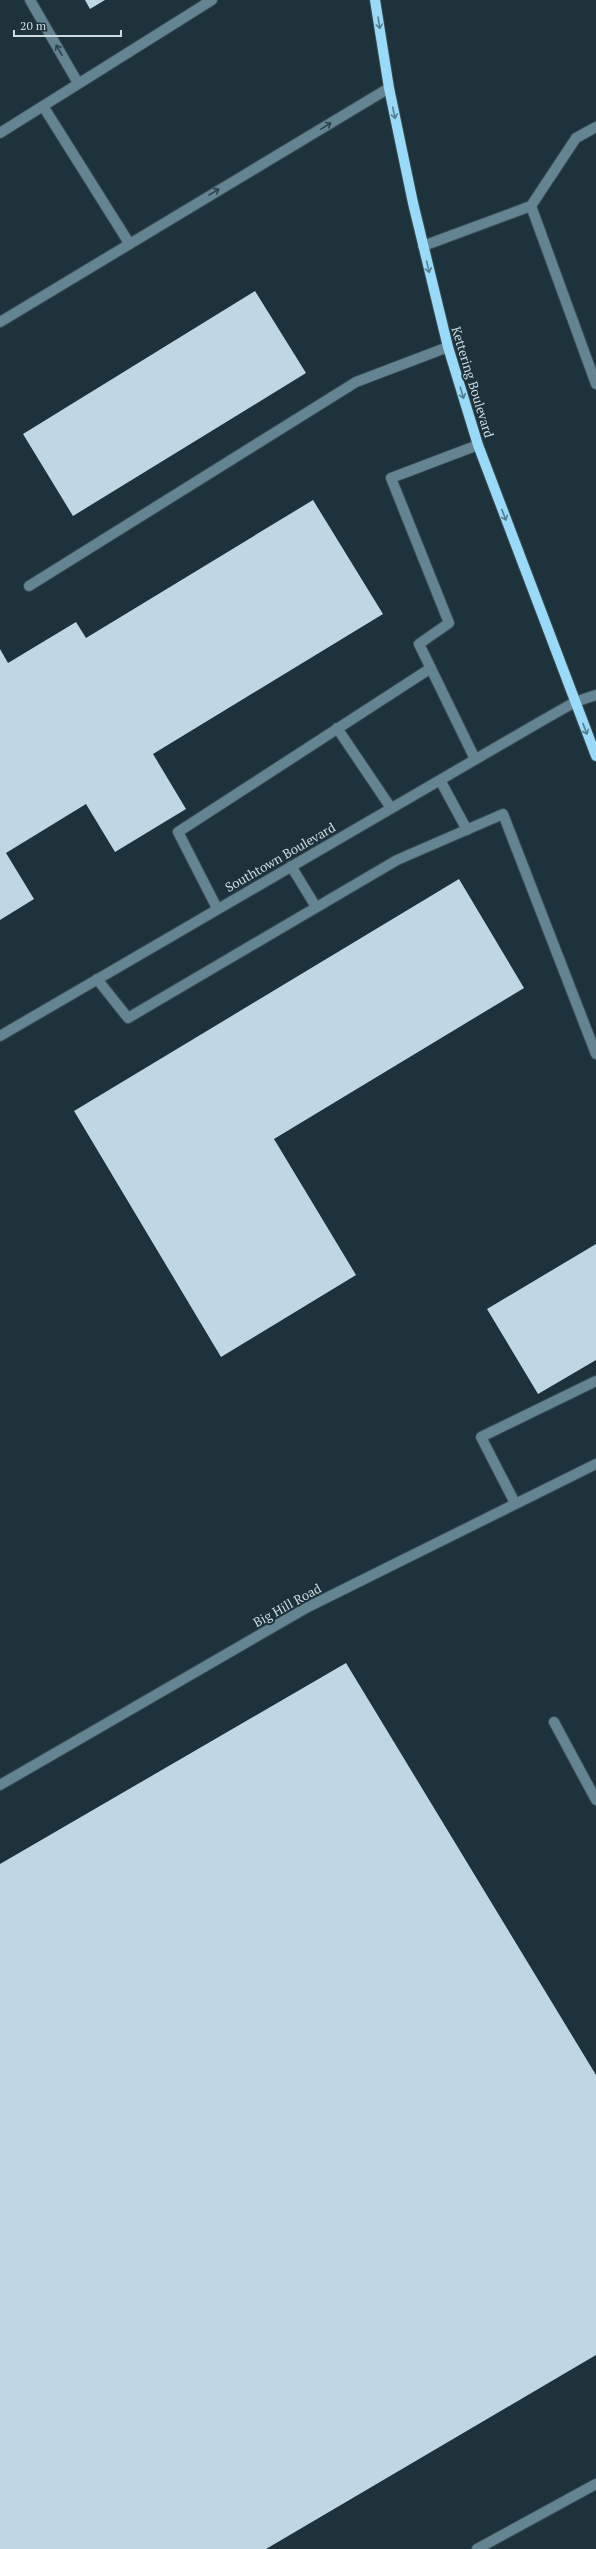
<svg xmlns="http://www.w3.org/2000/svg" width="596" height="2549" font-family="'PT Serif',serif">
<rect width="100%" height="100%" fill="#1d323b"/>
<path fill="#bed7e3" d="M85 0H105L90 9Z
M255 291 306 373 73 516 23 434Z
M313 500 383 614 153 754 186 809 115 852 86 804 6 853 34 899 0 920V649L8 663 76 622 86 638Z
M459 879 524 988 274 1139 356 1275 221 1357 74 1111Z
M596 1244V1360L538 1394 487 1309Z
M346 1663 596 2075V2355L266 2549H0V1864Z"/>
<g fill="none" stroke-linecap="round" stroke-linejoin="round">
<defs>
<path id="minor" d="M30 0 78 83
M43 106 129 243
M596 127 576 138 531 206 596 384
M0 133 212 0
M423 246 531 206
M0 322 389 88
M29 586 356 382 448 347
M337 728 391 808
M475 759 419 644 449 623 391 478 478 445
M440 780 467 830
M291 866 316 907
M217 908 178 832 431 668
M97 979 128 1018 397 860 503 814 596 1054
M0 1036 538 723 575 702 596 695
M515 1503 481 1437 596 1381
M554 1722 596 1800
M0 1785 306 1608 596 1464
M477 2549 596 2484"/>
<path id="major" d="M375 0 389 88 413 203 448 347 478 445 596 756"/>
</defs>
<use href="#minor" stroke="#394d55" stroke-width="12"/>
<use href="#major" stroke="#394d55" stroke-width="12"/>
<use href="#minor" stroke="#658492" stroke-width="10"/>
<use href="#major" stroke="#98daf7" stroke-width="10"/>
</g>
<defs><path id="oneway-shaft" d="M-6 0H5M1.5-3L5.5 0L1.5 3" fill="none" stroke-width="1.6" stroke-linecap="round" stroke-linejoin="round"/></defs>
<g stroke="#547e90">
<use href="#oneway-shaft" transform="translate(379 23) rotate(81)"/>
<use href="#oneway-shaft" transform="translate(394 113) rotate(78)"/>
<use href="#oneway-shaft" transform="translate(428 267) rotate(77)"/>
<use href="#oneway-shaft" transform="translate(462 393) rotate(73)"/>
<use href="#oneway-shaft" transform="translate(504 515) rotate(69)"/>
<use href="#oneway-shaft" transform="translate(585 729) rotate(69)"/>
</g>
<g stroke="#2b424c">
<use href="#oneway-shaft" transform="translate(59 50) rotate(-120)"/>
<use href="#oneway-shaft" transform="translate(326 126) rotate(-31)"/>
<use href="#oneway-shaft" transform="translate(214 192) rotate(-31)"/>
</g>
<g text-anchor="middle" stroke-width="4" stroke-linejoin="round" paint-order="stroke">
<g font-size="13" fill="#cedae0" stroke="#1d323b">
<text transform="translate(473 382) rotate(73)" y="5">Kettering Boulevard</text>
<text transform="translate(280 857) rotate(-30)" y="5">Southtown Boulevard</text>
<text transform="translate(287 1605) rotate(-29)" y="5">Big Hill Road</text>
</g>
</g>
<path d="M14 30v6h107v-6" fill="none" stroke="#cedae0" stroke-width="2"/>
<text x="20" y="30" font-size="12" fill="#cedae0" stroke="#1d323b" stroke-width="3" paint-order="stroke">20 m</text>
</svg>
